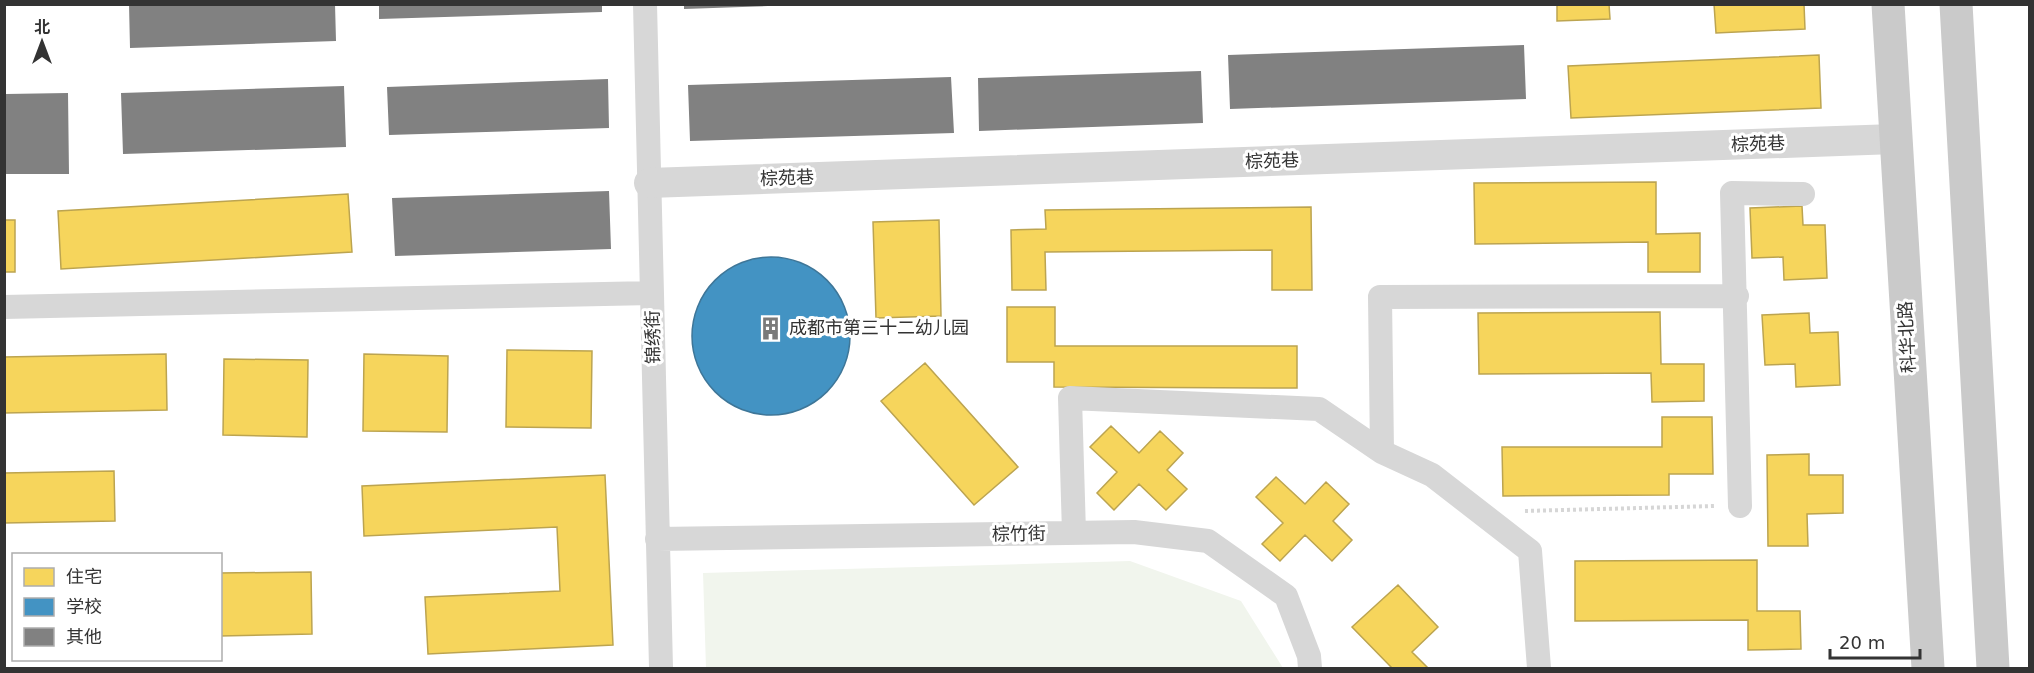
<svg xmlns="http://www.w3.org/2000/svg" width="2034" height="673" font-family="'DejaVu Sans','Noto Sans SC',sans-serif">
<rect width="100%" height="100%" fill="#fff"/>
<path fill="#f1f5ed" d="M1130 561 1241 601 1283 668H706L703 573Z"/>
<path fill="#f6d55c" stroke="#bca450" stroke-width="1.5" d="M1557 4H1609L1610 19 1557 21Z
M1714 4H1804L1805 29 1716 33Z
M1819 55 1821 108 1571 118 1568 66Z
M1656 182V234L1700 233V272H1648V242L1475 244 1474 183Z
M348 194 352 252 61 269 58 211Z
M1802 206 1803 225H1825L1827 278 1784 280 1783 257 1752 258 1750 208Z
M1311 207 1312 290H1272V250L1045 252 1046 290H1012L1011 230 1046 229 1045 210Z
M4 220H15V272H4Z
M939 220 941 316 876 318 873 222Z
M1007 307H1055V346H1297V388L1054 387V362H1007Z
M1660 312 1661 364H1704V401L1652 402 1651 373 1479 374 1478 313Z
M1809 313 1810 333 1838 332 1840 385 1796 387 1795 364 1765 365 1762 315Z
M507 350 592 351 591 428 506 427Z
M166 354 167 410 4 413V357Z
M364 354 448 356 447 432 363 431Z
M224 359 308 360 307 437 223 435Z
M925 363 1018 467 974 505 881 401Z
M1662 417H1712L1713 474H1669V495L1503 496 1502 447H1662Z
M1111 426 1139 453 1160 431 1183 453 1167 470 1187 489 1166 510 1139 484 1114 510 1097 493 1117 472 1090 447Z
M1809 454V475H1843V513L1807 514 1808 546H1768L1767 455Z
M114 471 115 521 4 523V473Z
M605 475 613 645 428 654 425 597 560 591 557 527 364 536 362 486Z
M1276 477 1305 504 1326 482 1349 504 1333 521 1352 540 1332 561 1305 535 1280 561 1262 544 1283 523 1256 497Z
M1757 560V611H1800L1801 649 1748 650V620L1575 621V561Z
M311 572 312 634 220 636V573Z
M1398 585 1438 627 1412 652 1428 668H1392L1352 627Z"/>
<path fill="#4393c3" stroke="#3e7698" stroke-width="1.5" d="M692 336a79 79 0 1 1 158 0a79 79 0 1 1-158 0Z"/>
<path fill="#818181" d="M129 4H335L336 41 130 48Z
M379 4H602V12L379 19Z
M684 5H768V6L684 9Z
M1524 45 1526 99 1230 109 1228 55Z
M1201 71 1203 123 979 131 978 78Z
M951 77 954 133 690 141 688 85Z
M608 79 609 128 389 135 387 87Z
M344 86 346 147 123 154 121 93Z
M68 93 69 174H6V94Z
M609 191 611 249 395 256 392 198Z"/>
<g fill="none" stroke-linecap="round" stroke-linejoin="round">
<path stroke="#d6d6d6" stroke-width="4" stroke-dasharray="3 3" stroke-linecap="butt" d="M1525 511 1715 506"/>
<path stroke="#d7d7d7" stroke-width="24" d="M645 4 661 668
M4 307 652 293
M1382 452 1380 297 1737 296
M1740 506 1732 193 1803 194
M1074 533 1070 398 1319 409 1382 452 1432 475 1530 551 1539 668
M657 539 1134 532 1208 541 1286 596 1309 656 1310 668"/>
<path stroke="#d7d7d7" stroke-width="30" d="M649 183 1895 139"/>
<path stroke="#cacaca" stroke-width="33" d="M1888 4 1928 668
M1956 4 1993 668"/>
</g>
<defs>
<symbol id="building-bare" viewBox="-9 -9 18 18"><path d="M-4-6H4V6H1V3H-1V6H-4ZM-2.5-4.3h1.7v1.8h-1.7ZM.8-4.3h1.7v1.8H.8ZM-2.5-1h1.7V.8h-1.7ZM.8-1h1.7V.8H.8Z" fill="#7a7a7a" stroke="#fff" stroke-width="2.5" paint-order="stroke"/></symbol>
</defs>
<g fill-rule="evenodd">
<use href="#building-bare" x="754" y="312" width="33" height="33"/>
</g>
<g text-anchor="middle" stroke-width="6" stroke-linejoin="round" paint-order="stroke">
<g font-size="18" fill="#333" stroke="#fff">
<text transform="translate(1758 144) rotate(-2)" y="6">棕苑巷</text>
<text transform="translate(1272 161) rotate(-2)" y="6">棕苑巷</text>
<text transform="translate(787 178) rotate(-2)" y="6">棕苑巷</text>
<text transform="translate(653 337) rotate(-91)" y="6">锦绣街</text>
<text transform="translate(1907 337) rotate(-93)" y="6">科华北路</text>
<text transform="translate(1019 534) rotate(-1)" y="6">棕竹街</text>
</g>
<g font-size="18" fill="#333" stroke="#fff" text-anchor="start">
<text x="789" y="334">成都市第三十二幼儿园</text>
</g>
</g>
<rect width="2034" height="673" fill="none" stroke="#333333" stroke-width="12"/>
<rect x="12" y="553" width="210" height="108" fill="#ffffff" stroke="#adadad" stroke-width="1.5"/>
<rect x="24" y="568" width="30" height="18" fill="#f6d55c" stroke="#adadad" stroke-width="1.5"/>
<text x="66" y="583" font-size="18" fill="#333333">住宅</text>
<rect x="24" y="598" width="30" height="18" fill="#4393c3" stroke="#adadad" stroke-width="1.5"/>
<text x="66" y="613" font-size="18" fill="#333333">学校</text>
<rect x="24" y="628" width="30" height="18" fill="#818181" stroke="#adadad" stroke-width="1.5"/>
<text x="66" y="643" font-size="18" fill="#333333">其他</text>
<g transform="translate(42 42)" stroke="#ffffff" stroke-width="4.5" paint-order="stroke">
<path d="M0-4.5L10 22L0 15L-10 22Z" fill="#333333"/>
<text y="-9" font-size="16" font-weight="bold" text-anchor="middle" fill="#333333">北</text>
</g>
<path d="M1830 649v9h90v-9" fill="none" stroke="#333333" stroke-width="3"/>
<text x="1839" y="649" font-size="18" fill="#333333" stroke="#ffffff" stroke-width="4.5" paint-order="stroke">20 m</text>
</svg>
